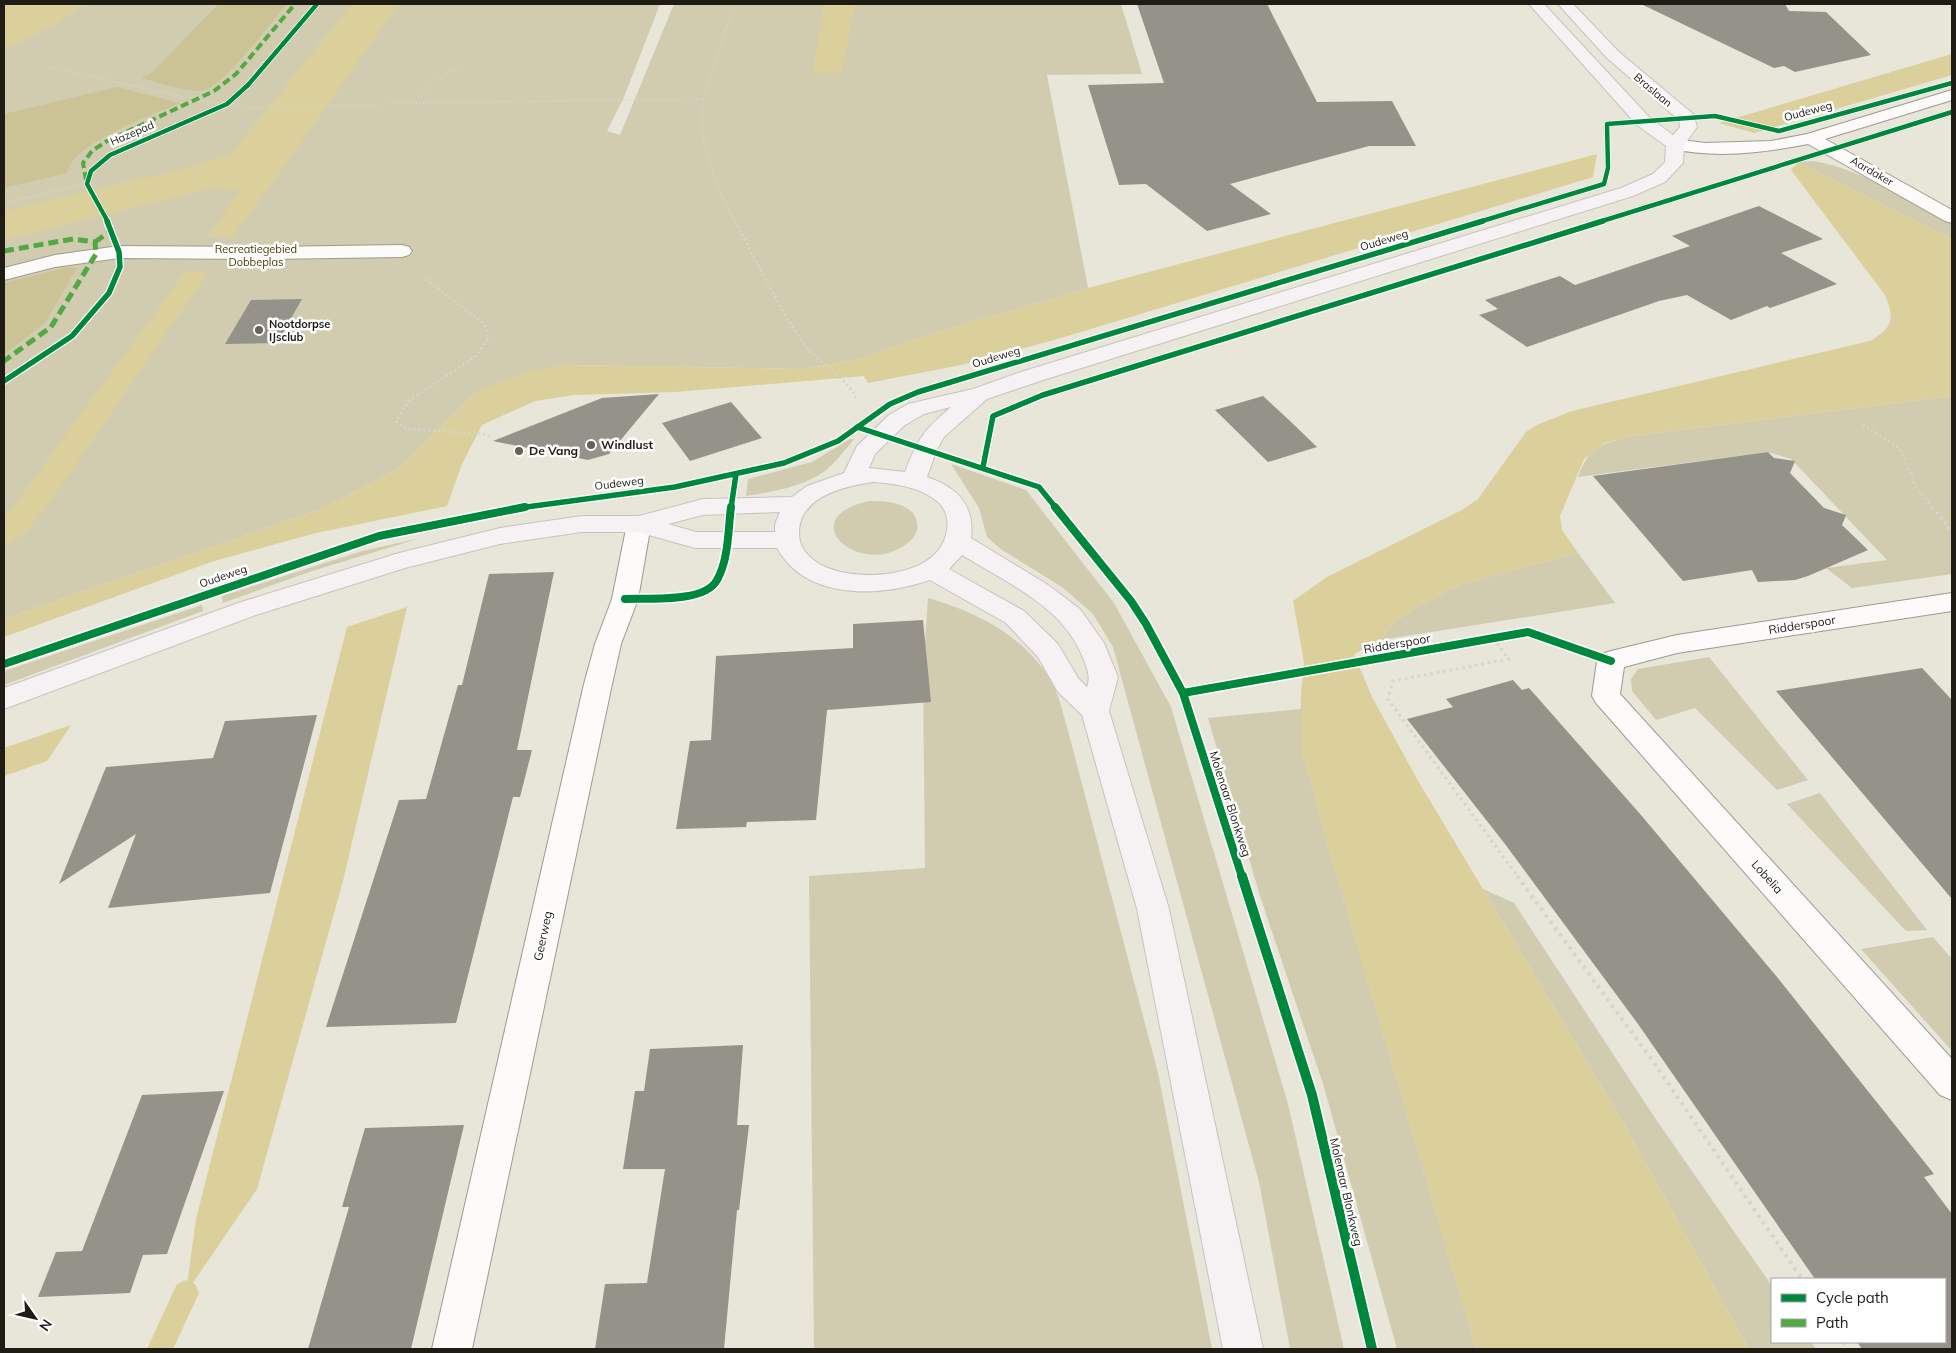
<svg xmlns="http://www.w3.org/2000/svg" width="1956" height="1353" font-family="Mulish,sans-serif">
<rect width="100%" height="100%" fill="#e8e5d9"/>
<path fill="#d1ccb0" d="M4 4H660L624 97 607 131 620 135 674 4H1121L1142 74 1047 75 1088 288 921 337 859 359 805 369 564 365 474 394 398 469 321 509 4 619Z
M1814 161C1863 170 1909 200 1952 223V239L1798 162Z
M1952 396V574L1852 588 1826 568 1887 560 1791 459 1768 452 1578 477C1589 446 1602 444 1632 436Z
M850 439H854C845 450 836 462 825 471 803 487 772 492 746 496L748 479 812 462Z
M951 464 1026 490 1114 603 1171 707 1288 1104 1344 1349H1290L1259 1182 1113 647 1093 614 1062 587 1002 550 987 537 979 508Z
M869 501C885 501 914 502 917 523 919 533 912 540 905 545 858 578 792 518 869 501Z
M421 538 312 571 223 603 222 596 362 551Z
M1578 553 1615 603 1381 640 1396 621 1417 607 1462 584Z
M928 598C978 612 1029 638 1054 687 1060 699 1063 714 1067 727L1158 1073 1212 1349H814L809 876 925 868 923 672Z
M202 605 203 611 4 685V671Z
M1709 657 1808 780 1777 790 1695 708 1656 720 1632 691 1631 679 1638 669Z
M1301 709V746L1325 836 1476 1349H1397L1324 1087 1260 896 1208 718Z
M1820 793 1927 930 1906 931 1787 804Z
M1483 889 1514 903 1655 1118 1772 1286V1342H1811L1816 1349H1749L1624 1124Z
M1933 937 1952 959V1051L1861 949Z"/>
<path fill="#cbc296" d="M219 4H287C272 21 224 86 205 90 189 94 158 82 141 78L151 73Z
M117 87 180 103C151 116 75 141 67 173L4 188V114Z
M69 267 77 268 45 323 4 355V283Z"/>
<path fill="#dbcf9b" d="M4 4H86L54 25 4 49Z
M351 4H399L257 205 232 237H207L240 191 213 188 4 240V211L187 168 230 155Z
M823 4H855L842 73H813Z
M1952 54V75L1754 133 1719 123Z
M1597 154 1593 177 1061 338 961 365 868 383 864 376 675 392 574 395 535 401 482 425 462 464 447 506 316 533 211 562 4 637V619L321 509 398 469 474 394 500 382 531 371 564 365 805 369 859 359 921 337 1088 288Z
M1798 162 1952 239V396L1632 436 1605 443 1584 459 1560 516 1562 530 1578 553 1462 584 1417 607 1396 621 1381 640 1354 654 1372 697 1417 779 1624 1124 1749 1349H1476L1325 836 1301 746V694L1304 662 1293 601 1327 577 1462 510 1478 499 1526 432 1537 425 1572 411 1870 341C1893 328 1895 319 1885 295L1791 170Z
M191 271 208 273 43 512 24 534 4 547V519L184 273Z
M407 607 343 881 257 1189 186 1293 196 1219 347 627Z
M71 725 47 761 4 776V748Z"/>
<g fill="none" stroke-linecap="round" stroke-linejoin="round">
<path fill="#dbcf9b" fill-rule="evenodd" d="M186 1280 195 1284 199 1293 173 1349H147L177 1284Z"/>
</g>
<path fill="#959289" d="M1137 4H1267L1317 102 1392 101 1416 146H1369L1230 184 1271 214 1207 231 1146 184 1119 185 1088 85 1164 83Z
M1641 4H1785L1789 11 1826 12 1871 55 1795 72 1784 66 1774 68Z
M1759 206 1823 239 1781 253 1837 284 1770 308 1767 306 1731 320 1687 295 1659 301 1527 347 1479 315 1498 309 1485 300 1560 276 1575 285 1690 246 1672 236Z
M302 299 277 343 225 344 251 300Z
M659 394 609 454 588 460 493 441 602 398Z
M1263 396 1290 421 1317 447 1268 462 1215 410Z
M731 402 762 438 690 461 662 423Z
M1768 452 1774 458 1795 461 1790 473 1824 508 1846 515 1842 525 1868 550 1808 576 1795 580 1758 582 1752 570 1683 581 1593 476Z
M554 572 517 750H532L520 797H513L456 1023 326 1027 399 800 426 799 458 685H462L489 574Z
M923 620 931 702 827 710 816 820 747 822 746 827 676 829 690 741 711 740 716 656 853 648V624Z
M1922 668 1952 700V899L1776 691Z
M1513 680 1522 690 1529 688 1641 815 1777 977 1934 1174 1924 1177 1952 1214V1349H1862L1857 1342H1945V1279H1815L1638 1024 1505 844 1407 719 1453 707 1446 699Z
M317 715 270 893 108 908 136 834 59 884 106 767 213 758 225 721Z
M743 1045 737 1125H749L739 1210H737L724 1349H595L605 1284 647 1283 665 1169H623L635 1091H644L650 1049Z
M224 1091 167 1254 143 1255 130 1293 38 1297 56 1252 82 1251 142 1095Z
M464 1125 411 1349H308L349 1207H342L365 1128Z"/>
<g fill="none" stroke-linecap="round" stroke-linejoin="round">
<defs>
<path id="minor" d="M1952 90V100L1825 139 1952 210V223L1945 221 1808 144C1763 153 1714 159 1669 148L1666 144 1669 140 1675 139 1705 143 1771 141 1807 134Z
M402 245 409 247 412 251 409 255 402 257 267 259 119 258 55 267 4 280V268L55 255 119 246 267 247Z
M639 516 648 519 651 524 638 599 621 644 612 684 472 1349H432L584 684 595 644 612 599 627 524 630 519Z
M1952 593V611L1677 653 1624 667 1620 694 1952 1059V1100L1940 1095 1596 703 1592 696 1597 661 1601 654 1611 651 1677 635Z"/>
<path id="major" d="M1529 4H1544L1649 117 1673 135 1680 127 1679 120 1607 58 1558 4H1573L1619 52 1693 114 1697 127 1684 145 1683 163 1665 182 1633 196 1040 381 987 399 944 437 937 449 927 477C957 487 975 505 971 538L1048 585 1080 609 1104 643 1118 677 1109 711 1169 909 1263 1349H1223L1137 909 1082 715 1058 692 1038 657 1006 623 930 580C880 597 806 601 777 548H695L638 532H582L500 544 405 568 256 615 4 709V688L238 603 399 553 500 528 582 516H639L703 499 792 497 807 486 844 473 857 446 889 415 908 404 973 389 1024 371 1621 188 1653 174 1665 162 1666 146 1637 125ZM951 407C924 430 918 438 905 472L869 468 875 454 905 425 924 414ZM874 482C897 484 920 487 938 502 946 509 949 520 947 530 942 564 903 574 873 575 855 575 837 573 821 565 808 557 799 548 799 533 799 496 845 486 874 482ZM780 512 775 524V532H696L668 524 703 515ZM962 555C1006 582 1064 607 1083 658 1087 669 1091 676 1087 687L1078 678 1058 644 1024 611 949 569Z"/>
</defs>
<use href="#minor" stroke="#9d9b92" stroke-width="2"/>
<use href="#major" stroke="#c6c4be" stroke-width="2"/>
<path stroke="#d4d4d0" stroke-width="2" stroke-dasharray="1 2.5" stroke-linecap="butt" d="M733 4 701 109 703 137 714 177 735 222
M50 67 196 100 255 108 416 103 433 81 464 65
M416 103 704 99
M4 203 87 184"/>
<path stroke="#d4d4d0" stroke-width="2.5" stroke-dasharray="2 3" stroke-linecap="butt" d="M735 221 783 312 807 349 844 381 854 393 856 402
M426 279 484 324 489 338 476 356 410 400 396 421 407 429 484 434 492 438
M1863 424 1900 449 1916 487 1933 508"/>
<path stroke="#d4d4d0" stroke-width="3" stroke-dasharray="2.5 4" stroke-linecap="butt" d="M1932 507 1952 532
M1493 638 1509 659 1393 681 1388 699 1518 877"/>
<path stroke="#d4d4d0" stroke-width="4" stroke-dasharray="3 5" stroke-linecap="butt" d="M1517 876 1650 1057 1802 1279
M1843 1342 1848 1349"/>
<use href="#minor" fill="#fcfbf9" fill-rule="evenodd"/>
<use href="#major" fill="#f6f1f2" fill-rule="evenodd"/>
<path stroke="#52a942" stroke-width="4" stroke-dasharray="8 4" stroke-linecap="butt" d="M86 180 83 163 92 151 107 141 214 91 236 74 295 4"/>
<path stroke="#52a942" stroke-width="5" stroke-dasharray="10 5" stroke-linecap="butt" d="M95 242 112 230
M4 251 73 239 95 242 96 254 51 327 4 361"/>
<defs>
<path id="cycleway-far3" d="M108 222 87 184 91 171 110 155 227 104 248 85 317 4
M1479 222 1604 184 1608 168 1607 124 1715 116 1779 131 1952 83
M1599 222 1952 112"/>
<path id="cycleway-far2" d="M4 381 72 336 109 293 120 267 119 252 107 221
M857 427 1039 487 1056 508
M983 467 993 416 1043 395 1603 221
M519 508 675 487 784 463 838 441 890 404 918 392 1483 221
M731 508 736 474"/>
<path id="cycleway-far1" d="M1055 507 1131 601 1146 624 1183 693 1242 877
M625 599C648 598 705 603 717 580 729 559 728 529 731 507
M4 664 379 536 525 507
M1183 693 1528 632 1611 661"/>
<path id="cycleway" d="M1242 876 1312 1095 1372 1349"/>
</defs>
<use href="#cycleway-far3" stroke="#fff" stroke-width="6"/>
<use href="#cycleway-far2" stroke="#fff" stroke-width="8"/>
<use href="#cycleway-far1" stroke="#fff" stroke-width="11"/>
<use href="#cycleway" stroke="#fff" stroke-width="13"/>
<use href="#cycleway-far3" stroke="#00873e" stroke-width="4.5"/>
<use href="#cycleway-far2" stroke="#00873e" stroke-width="5.5"/>
<use href="#cycleway-far1" stroke="#00873e" stroke-width="8"/>
<use href="#cycleway" stroke="#00873e" stroke-width="10"/>
</g>
<g fill="#656259" stroke="#fff" stroke-width="2">
<circle cx="259" cy="330" r="5"/>
<circle cx="591" cy="445" r="5"/>
<circle cx="519" cy="451" r="5"/>
</g>
<g text-anchor="middle" stroke-width="5" stroke-linejoin="round" paint-order="stroke">
<g font-size="11" fill="#1e1c14" stroke="#fff">
<text transform="translate(1653 90) rotate(40)" y="4">Braslaan</text>
<text transform="translate(1808 111) rotate(-15)" y="4">Oudeweg</text>
<text transform="translate(132 133) rotate(-23)" y="4">Hazepad</text>
<text transform="translate(1872 171) rotate(30)" y="4">Aardaker</text>
<text transform="translate(1384 240) rotate(-17)" y="4">Oudeweg</text>
<text transform="translate(996 357) rotate(-17)" y="4">Oudeweg</text>
<text transform="translate(619 483) rotate(-7)" y="4">Oudeweg</text>
<text transform="translate(223 576) rotate(-19)" y="4">Oudeweg</text>
</g>
<g font-size="11" fill="#453b00" stroke="#fff">
<text x="256" y="253">Recreatiegebied<tspan x="256" dy="13">Dobbeplas</tspan></text>
</g>
<g font-size="11" font-weight="bold" fill="#1e1c14" stroke="#fff" text-anchor="start">
<text x="269" y="328">Nootdorpse<tspan x="269" dy="13">IJsclub</tspan></text>
</g>
<g font-size="12" font-weight="bold" fill="#1e1c14" stroke="#fff" text-anchor="start">
<text x="601" y="449">Windlust</text>
<text x="529" y="455">De Vang</text>
</g>
<g font-size="12" fill="#1e1c14" stroke="#fff">
<text transform="translate(1802 625) rotate(-9)" y="4">Ridderspoor</text>
<text transform="translate(1397 644) rotate(-10)" y="4">Ridderspoor</text>
<text transform="translate(1230 804) rotate(72)" y="4">Molenaar Blonkweg</text>
<text transform="translate(1767 877) rotate(48)" y="4">Lobelia</text>
<text transform="translate(543 936) rotate(-78)" y="4">Geerweg</text>
<text transform="translate(1346 1192) rotate(77)" y="4">Molenaar Blonkweg</text>
</g>
</g>
<rect width="1956" height="1353" fill="none" stroke="#1e1c14" stroke-width="10"/>
<rect x="1771" y="1278" width="175" height="65" fill="#ffffff" stroke="#a5a4a1"/>
<rect x="1781" y="1294" width="25" height="8" fill="#00873e" stroke="#a5a4a1"/>
<text x="1816" y="1303" font-size="15" fill="#1e1c14">Cycle path</text>
<rect x="1781" y="1319" width="25" height="8" fill="#52a942" stroke="#a5a4a1"/>
<text x="1816" y="1328" font-size="15" fill="#1e1c14">Path</text>
<g transform="translate(35 1318) rotate(124)" stroke="#ffffff" stroke-width="4" paint-order="stroke">
<path d="M0-4L9 19L0 12L-9 19Z" fill="#1e1c14"/>
<text y="-8" font-size="14" font-weight="bold" text-anchor="middle" fill="#1e1c14">N</text>
</g>
</svg>
